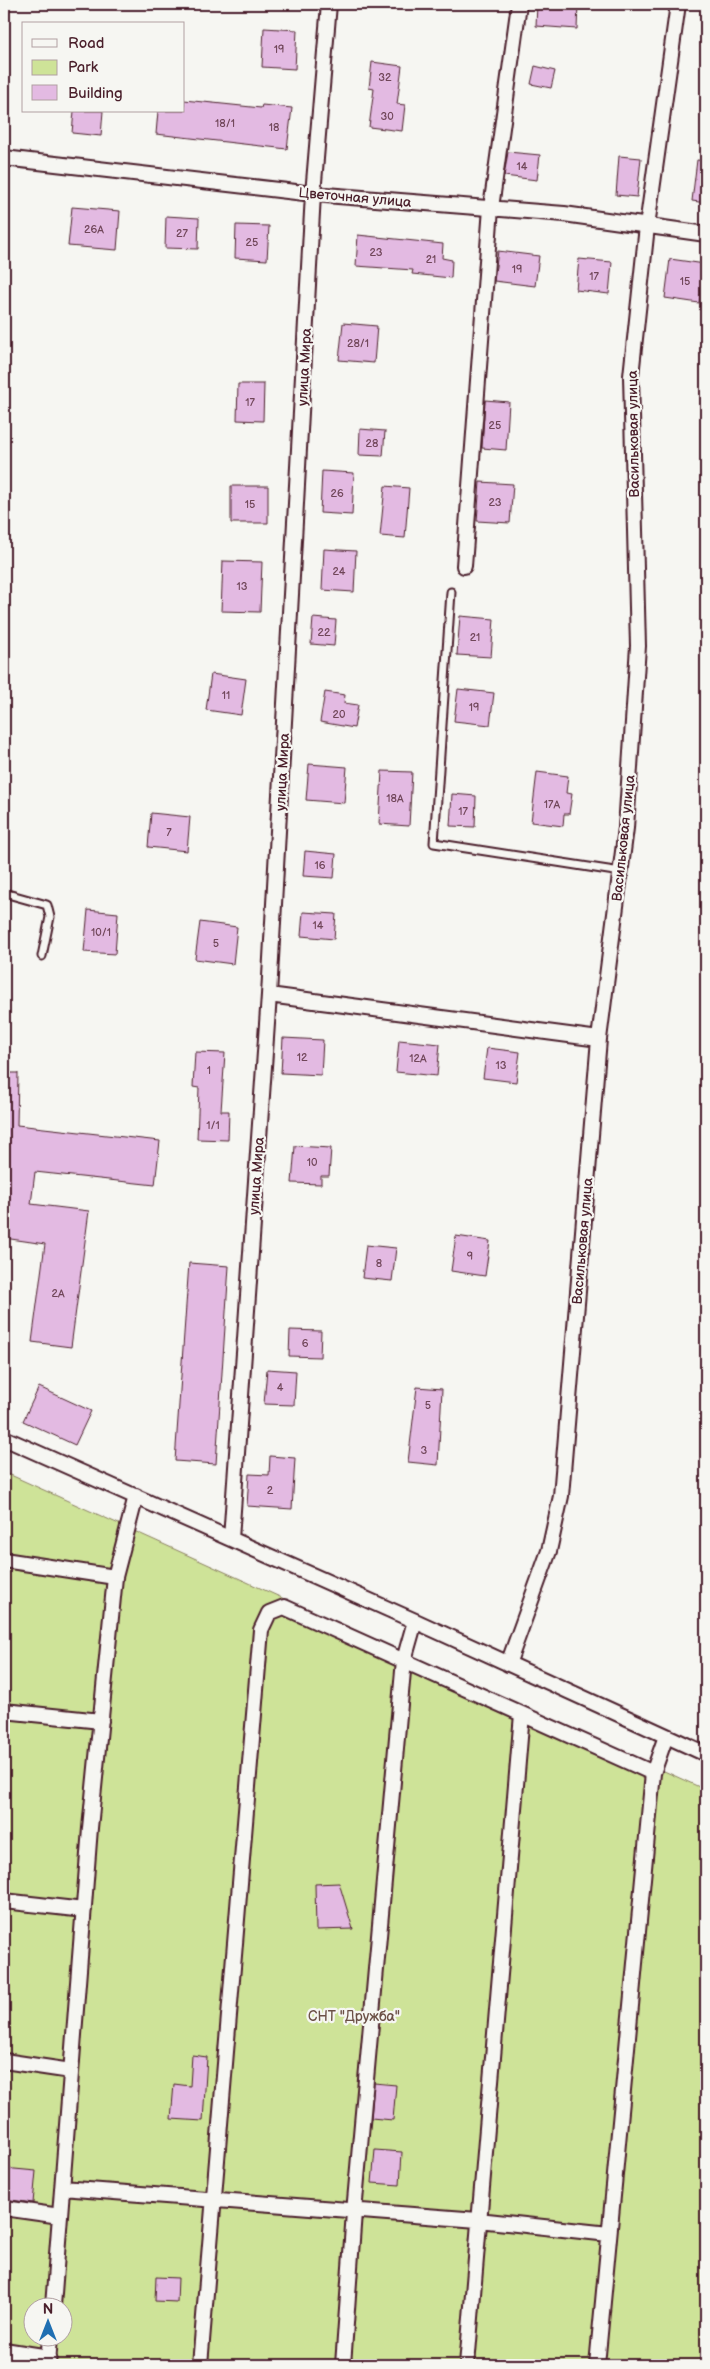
<svg xmlns="http://www.w3.org/2000/svg" width="710" height="2369" font-family="'Balsamiq Sans',sans-serif">
<rect width="100%" height="100%" fill="#f6f6f2"/>
<filter id="ink" filterUnits="userSpaceOnUse"><feTurbulence type="fractalNoise" baseFrequency=".02" numOctaves="2"/><feDisplacementMap in="SourceGraphic" scale="10" xChannelSelector="R" yChannelSelector="G"/><feConvolveMatrix kernelMatrix="1 2 1 2 8 2 1 2 1" color-interpolation-filters="sRGB"/></filter>
<g filter="url(#ink)">
<path fill="#cee398" stroke="#8c8162" fill-rule="evenodd" d="M4 1472 706 1790V2365H4ZM32 2306H62V2336H32Z"/>
<path fill="#e3bae2" stroke="#4a1f2b" d="M537 4H578L577 29 536 26Z
M264 28 297 30 295 69 262 67Z
M372 62 402 66 397 104 405 105 402 131 369 127 374 89 369 88Z
M535 66 555 71 551 88 531 84Z
M184 100 261 108 262 105 292 108 287 149 156 134 158 111H184Z
M74 111H103L101 136 72 133Z
M508 152 540 155 537 180 504 176Z
M619 156 641 158 637 197 616 195Z
M697 160 706 161V203L692 201Z
M72 207 120 211 117 250 68 246Z
M166 216 199 218 198 249 165 248Z
M236 225 269 226 267 260 235 258Z
M358 235 443 244 442 258 452 260 451 278 412 274 413 270 356 266Z
M498 251 539 256 535 286 494 281Z
M579 259 612 262 609 294 576 290Z
M670 259 705 264 699 303 665 298Z
M343 323 377 326 374 363 339 360Z
M238 384H264L263 421 237 420Z
M485 400 509 402 506 450 482 448Z
M360 429 385 431 383 456 359 455Z
M322 471 354 473 352 515 320 513Z
M480 482 513 484 510 523 477 521Z
M231 486H268V523H231Z
M385 486 409 488 405 538 380 536Z
M324 549 356 551 354 592 322 590Z
M223 561 262 562 260 612 221 611Z
M460 616 494 619 491 657 457 655Z
M313 618 336 620 334 646 311 644Z
M211 674 246 679 241 715 206 710Z
M458 689 494 693 490 725 454 721Z
M325 692 345 695 344 703 358 705 354 728 320 722Z
M309 764 347 767 344 803 306 800Z
M382 771 412 772 409 826 379 824Z
M537 772 568 776 566 793 572 794 569 814H564L563 826 531 822Z
M452 794 476 796 475 827 450 826Z
M151 813 190 817 187 851 148 847Z
M305 851 336 854 334 878 303 876Z
M88 910 118 913 115 954 84 952Z
M303 912 336 914 334 939 301 936Z
M200 922 237 927 233 964 195 959Z
M283 1038 323 1040 321 1075 281 1073Z
M399 1040 440 1044 437 1076 396 1072Z
M487 1048 520 1052 516 1082 483 1078Z
M195 1052 225 1053 221 1111H229L228 1140 197 1139 199 1088 193 1087Z
M4 1073H18L17 1125 160 1141 155 1185 35 1172 31 1204 89 1211 71 1347 32 1342 45 1244 4 1238Z
M295 1146 331 1148 329 1176H321V1184L292 1183Z
M456 1236 490 1241 485 1276 451 1271Z
M366 1245 396 1248 392 1281 362 1278Z
M189 1263 229 1266 216 1464 175 1461Z
M290 1330 321 1331 320 1357 289 1356Z
M267 1369 296 1371 294 1405 264 1404Z
M39 1387 91 1411 75 1445 23 1421Z
M417 1387 442 1389 438 1465 408 1462Z
M270 1456 295 1458 292 1509 247 1506 249 1474 269 1475Z
M339 1883 353 1929 316 1930 315 1884Z
M192 2055 207 2057 203 2121 171 2119 174 2084 190 2086Z
M374 2083 396 2085 393 2120 371 2118Z
M375 2150 402 2152 400 2185 372 2183Z
M4 2168 36 2171 33 2203 4 2199Z
M156 2277 178 2278 177 2302 155 2301Z"/>
<g fill="none" stroke-linecap="round" stroke-linejoin="round">
<defs>
<path id="service" d="M451 592 434 843 621 872
M4 893 47 905 50 917 42 956"/>
<path id="minor" d="M4 158 313 194 564 214 706 234
M464 566 491 208 519 4
M269 995 599 1039
M4 1438 415 1621 706 1754
M231 1539 269 995 313 194 329 4
M4 1560 115 1577
M508 1664 549 1551 561 1496 599 1039 626 828 638 646 631 376 647 226 678 4
M4 1711 101 1721
M653 1773 666 1736
M4 1901 84 1910
M4 2061 71 2071
M62 2188 478 2220 609 2234
M4 2208 60 2216
M53 2306 90 1828 115 1577 136 1496
M4 2350 49 2357
M48 2365 50 2336
M200 2365 261 1630 269 1613 284 1607 653 1773 597 2365
M343 2365 354 2212 404 1660 415 1621
M467 2365 522 1714"/>
</defs>
<use href="#service" stroke="#4a1f2b" stroke-width="11"/>
<use href="#minor" stroke="#4a1f2b" stroke-width="18"/>
<use href="#service" stroke="#f6f6f2" stroke-width="7"/>
<use href="#minor" stroke="#f6f6f2" stroke-width="14"/>
</g>
</g>
<g text-anchor="middle" stroke-width="4.5" stroke-linejoin="round" paint-order="stroke">
<g font-size="11" fill="#704659">
<text x="279" y="53">19</text>
<text x="385" y="81">32</text>
<text x="387" y="120">30</text>
<text x="225" y="127">18/1</text>
<text x="274" y="131">18</text>
<text x="522" y="170">14</text>
<text x="94" y="233">26А</text>
<text x="182" y="237">27</text>
<text x="252" y="246">25</text>
<text x="376" y="256">23</text>
<text x="431" y="263">21</text>
<text x="517" y="273">19</text>
<text x="594" y="280">17</text>
<text x="685" y="285">15</text>
<text x="358" y="347">28/1</text>
<text x="250" y="406">17</text>
<text x="495" y="429">25</text>
<text x="372" y="447">28</text>
<text x="337" y="497">26</text>
<text x="495" y="506">23</text>
<text x="250" y="508">15</text>
<text x="339" y="575">24</text>
<text x="242" y="590">13</text>
<text x="324" y="636">22</text>
<text x="475" y="641">21</text>
<text x="226" y="699">11</text>
<text x="474" y="711">19</text>
<text x="339" y="718">20</text>
<text x="395" y="802">18А</text>
<text x="552" y="808">17А</text>
<text x="463" y="815">17</text>
<text x="169" y="836">7</text>
<text x="320" y="869">16</text>
<text x="318" y="929">14</text>
<text x="101" y="936">10/1</text>
<text x="216" y="947">5</text>
<text x="302" y="1061">12</text>
<text x="418" y="1062">12А</text>
<text x="501" y="1069">13</text>
<text x="209" y="1074">1</text>
<text x="213" y="1129">1/1</text>
<text x="312" y="1166">10</text>
<text x="470" y="1260">9</text>
<text x="379" y="1267">8</text>
<text x="58" y="1297">2А</text>
<text x="305" y="1347">6</text>
<text x="280" y="1391">4</text>
<text x="428" y="1409">5</text>
<text x="424" y="1454">3</text>
<text x="270" y="1494">2</text>
</g>
<g font-size="14" fill="#4a1f2b" stroke="#f6f6f2">
<text transform="translate(355 197) rotate(5)" y="5">Цветочная улица</text>
<text transform="translate(304 367) rotate(-87)" y="5">улица Мира</text>
<text transform="translate(633 434) rotate(-91)" y="5">Васильковая улица</text>
<text transform="translate(282 772) rotate(-87)" y="5">улица Мира</text>
<text transform="translate(623 838) rotate(-84)" y="5">Васильковая улица</text>
<text transform="translate(256 1176) rotate(-86)" y="5">улица Мира</text>
<text transform="translate(582 1241) rotate(-85)" y="5">Васильковая улица</text>
</g>
<g font-size="14" fill="#6b5046" stroke="#f6f6f2">
<text x="354" y="2021">СНТ "Дружба"</text>
</g>
</g>
<rect width="710" height="2369" fill="none" stroke="#f6f6f2" stroke-width="20"/>
<rect x="10" y="10" width="690" height="2349" fill="none" stroke="#4a1f2b" stroke-width="2" filter="url(#ink)"/>
<rect x="22" y="22" width="162" height="90" fill="#f6f6f2" stroke="#b1a0a2"/>
<rect x="32" y="39" width="25" height="8" fill="#f6f6f2" stroke="#b1a0a2"/>
<text x="68" y="48" font-size="15" fill="#4a1f2b">Road</text>
<rect x="32" y="60" width="25" height="15" fill="#cee398" stroke="#b1a0a2"/>
<text x="68" y="72" font-size="15" fill="#4a1f2b">Park</text>
<rect x="32" y="85" width="25" height="15" fill="#e3bae2" stroke="#b1a0a2"/>
<text x="68" y="98" font-size="15" fill="#4a1f2b">Building</text>
<g transform="translate(48 2322)"><circle r="24" fill="#f6f6f2" stroke="#b1a0a2"/>
<path d="M0-4L9 19L0 12L-9 19Z" fill="#1f6fb2"/>
<text y="-8" font-size="14" font-weight="bold" text-anchor="middle" fill="#4a1f2b">N</text>
</g>
</svg>
